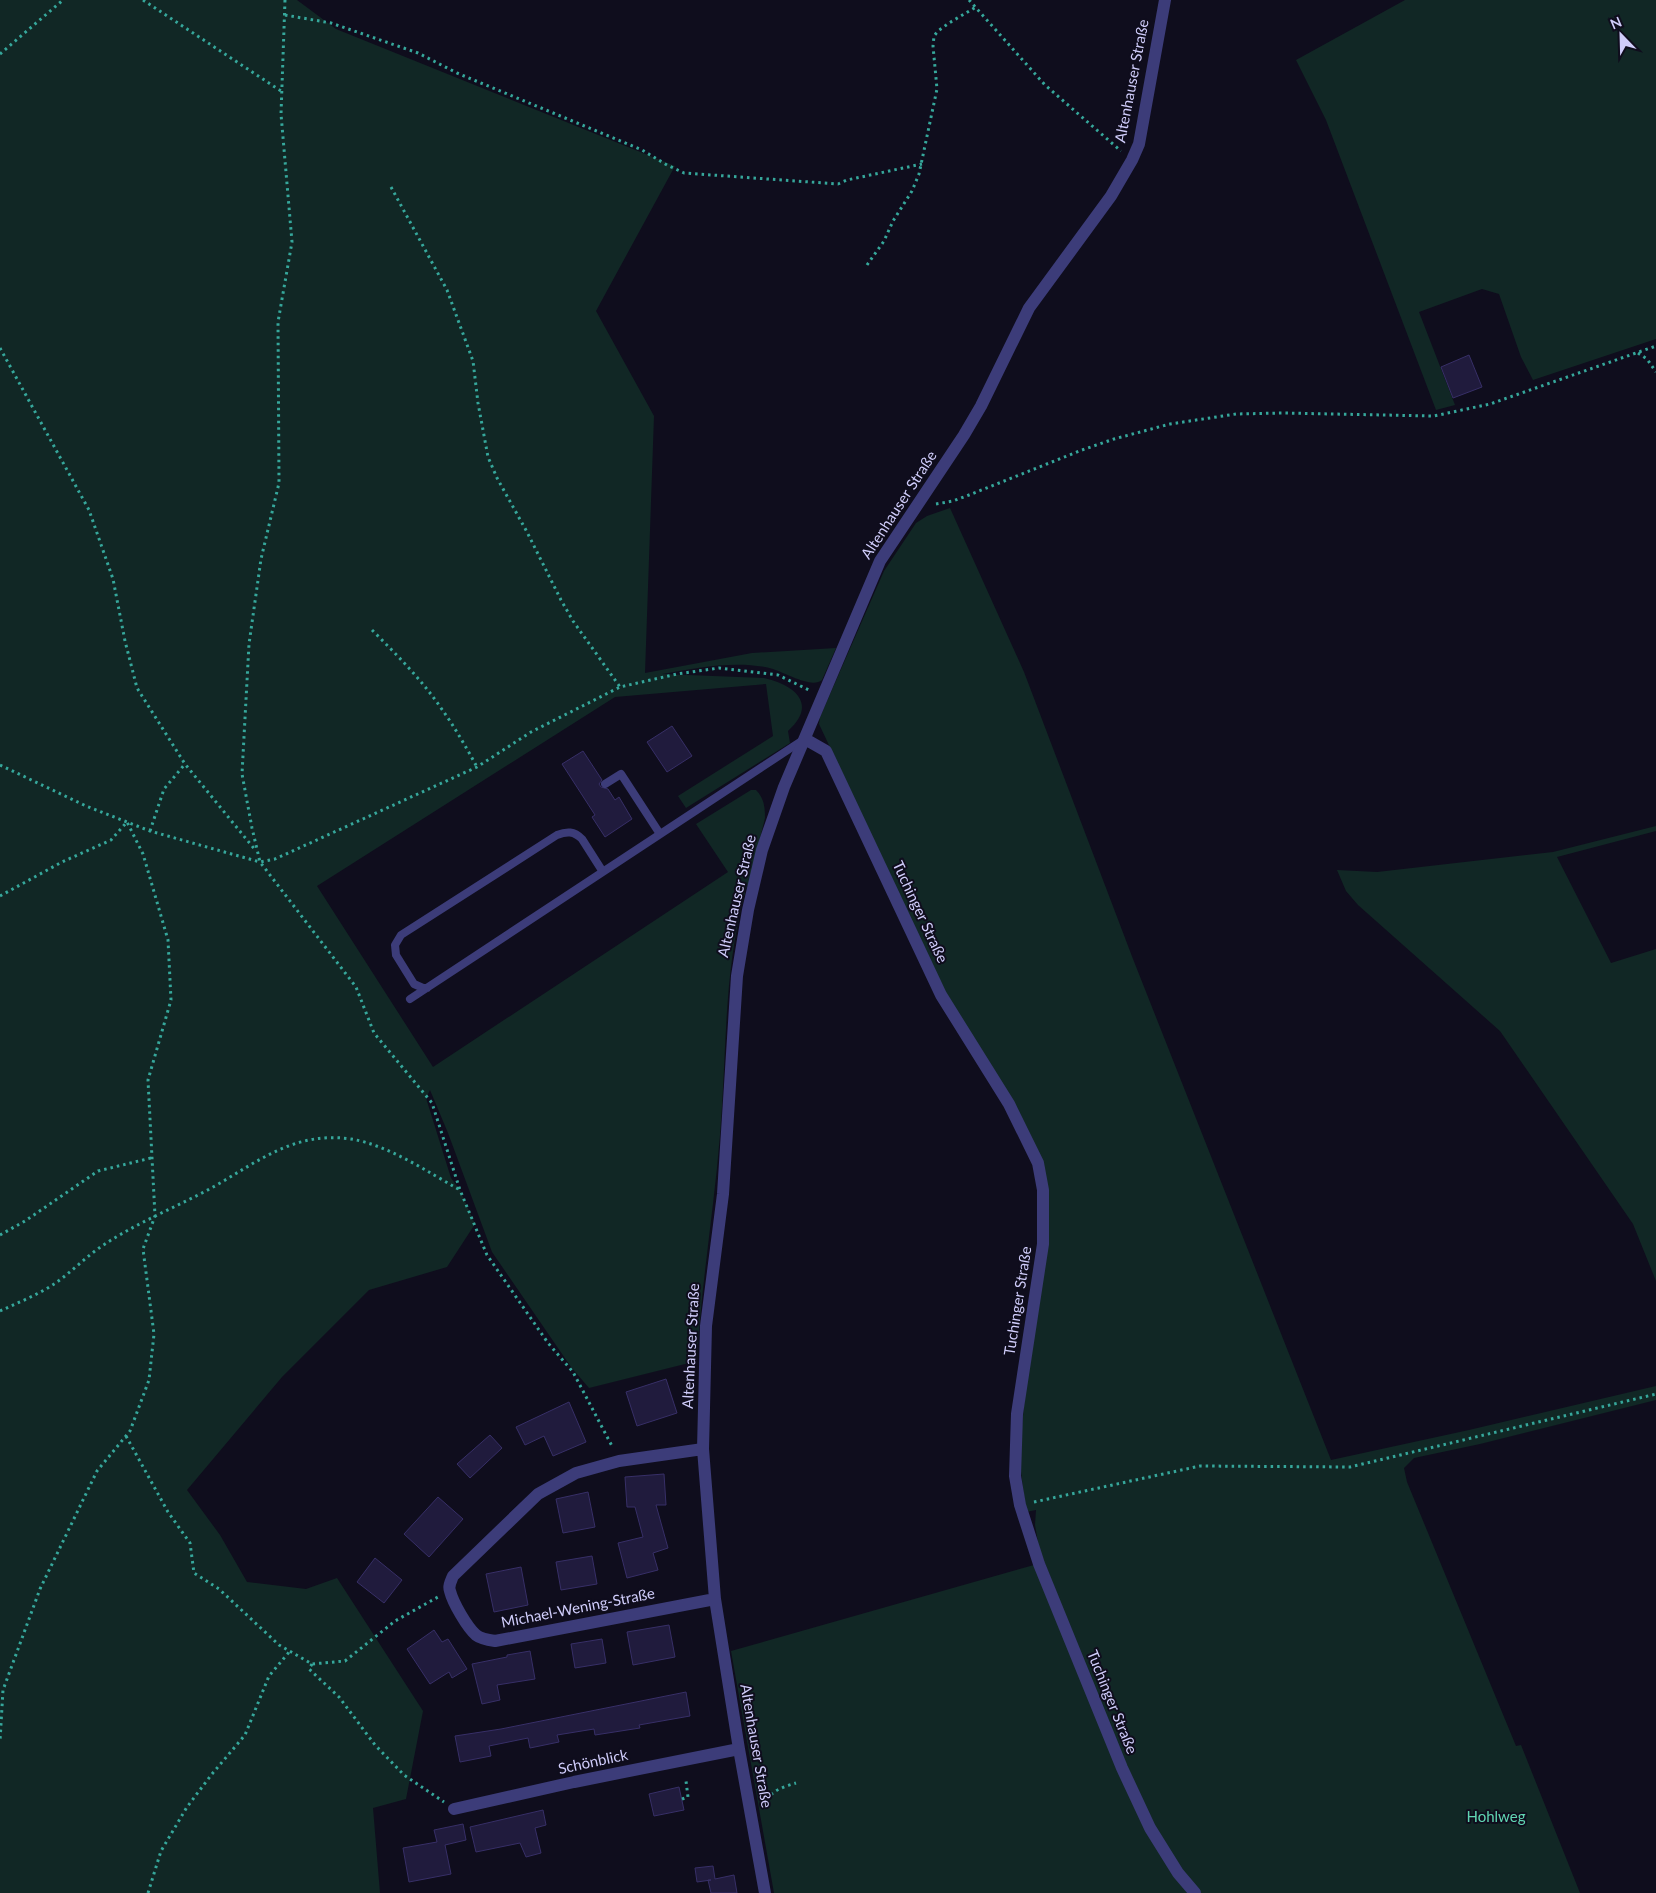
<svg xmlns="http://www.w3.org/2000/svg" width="1656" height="1893" font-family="Lato,sans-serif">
<rect width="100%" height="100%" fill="#0f0d1d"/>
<path fill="#112725" d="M0 0H297L336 29 675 166 596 311 654 416 645 673 752 653 836 648 822 680C810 690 781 669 765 667 731 661 696 668 662 674L764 678C795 685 818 704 788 731L790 743 686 808 678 796 773 736 766 684 615 697 317 886 433 1067 728 872 696 824 751 790H756C764 798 765 807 765 818L749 883 745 890V893C723 974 727 1052 720 1135 714 1210 701 1285 697 1361L589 1388 571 1367 492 1252 448 1133 430 1090 426 1098 451 1178 460 1190 475 1224 447 1267 369 1290 282 1377 187 1490 220 1535 247 1582 306 1589 337 1578 423 1711 406 1799 373 1808 380 1893H0Z
M1405 0H1656V339L1533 380 1521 357 1499 294 1482 289 1419 312 1455 405 1436 410 1326 120 1296 60Z
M950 508 1024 672 1133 959 1331 1460 1469 1430 1656 1386V1400L1480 1444 1414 1458 1404 1468 1407 1482 1516 1746 1521 1745 1580 1893H774L731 1651 1034 1565 1111 1732 1039 1548 1035 1525 1036 1510 1026 1512 1019 1456 1046 1184 954 1010 819 724 820 717 884 571 916 523 927 516Z
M1656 826V831L1557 857 1611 963 1656 949V1281L1633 1224 1500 1031 1358 905 1346 891 1337 870 1377 872 1553 852Z"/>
<path fill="#201b3d" stroke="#372f67" d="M1469 355 1482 387 1453 398 1441 367Z
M672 726 692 756 667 772 647 742Z
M583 751 602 780 599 784 601 787 608 789 615 800 619 797 632 819 605 837 592 817 595 815 562 764Z
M666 1379 677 1413 637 1426 626 1392Z
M569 1402 586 1442 553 1456 544 1436 525 1445 516 1427Z
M490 1435 502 1448 470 1478 457 1464Z
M664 1474 666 1505H656L668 1548 653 1553 658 1570 627 1578 618 1543 643 1537 635 1507H627L625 1477Z
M588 1492 595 1527 563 1533 556 1499Z
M438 1497 463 1519 429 1557 404 1534Z
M592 1556 597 1584 561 1590 556 1562Z
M375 1558 402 1580 384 1603 357 1582Z
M521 1567 528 1605 494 1612 486 1574Z
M669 1625 675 1657 633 1665 627 1632Z
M434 1630 442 1642 448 1639 467 1669 452 1678 449 1672 430 1684 407 1649Z
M602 1639 606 1663 575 1668 571 1644Z
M530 1651 535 1679 497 1685 500 1700 482 1704 472 1664 507 1657V1655Z
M686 1692 690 1716 639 1725 640 1728 595 1735 594 1729 557 1735 559 1742 530 1748 528 1738 489 1746 491 1756 460 1762 455 1736 501 1729Z
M679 1787 684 1810 654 1816 649 1794Z
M543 1810 546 1825 535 1828 541 1853 526 1857 520 1843 476 1852 470 1827Z
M463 1824 466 1840 445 1845 451 1874 409 1882 403 1848 437 1842 434 1830Z
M713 1866 715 1879 734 1875 737 1893H711L708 1880H711L697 1882 695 1868Z"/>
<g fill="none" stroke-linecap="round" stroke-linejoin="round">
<path stroke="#36a79b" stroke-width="3" stroke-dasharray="2.5 4" stroke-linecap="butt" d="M143 0 281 91
M285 0 281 114 292 242 278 322 279 483 261 559 249 644 242 774 252 828 260 862 356 987 374 1033 432 1103 460 1190 487 1255 548 1343 573 1372 613 1448
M969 0 1045 85 1121 151
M285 15 331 23 418 53 457 73 642 150 667 165 684 173 838 184 847 180 922 164
M0 54 63 0
M391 187 447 290 473 361 478 403 488 457 497 478 527 532 561 600 573 621 620 687
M867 265 884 241 893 221 912 191 919 174 937 89 933 46 934 36 938 31 949 23 976 7
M0 348 89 510 113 579 125 641 137 688 185 764 256 851
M1638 353 1647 359 1656 372
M936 504 953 501 969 495 1082 450 1114 439 1170 424 1236 414 1282 413 1434 416 1490 404 1656 346
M372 630C397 655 421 679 441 708 454 726 466 747 477 767
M0 765 86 806 150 831 260 862 275 859 477 767 531 732 620 687 677 674 719 668 778 675 811 691
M150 831 164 789 185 764
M0 896 62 862 111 840 127 822 143 854 168 940 171 1000 148 1080 155 1216 143 1249 154 1334 149 1380 130 1431 97 1471 40 1589 3 1690 0 1741
M0 1235 25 1221 98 1171 151 1158
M0 1311C17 1303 35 1296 51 1286 70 1274 86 1256 105 1244 140 1221 179 1206 215 1186 260 1160 296 1131 351 1139 388 1145 428 1172 460 1190
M126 1436 168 1512 190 1543 194 1573 219 1589 279 1645 312 1664 345 1661 395 1621 438 1597
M1034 1502 1200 1466 1350 1467 1656 1394
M312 1664 309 1669 339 1697 375 1745 404 1775 444 1802
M682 1799 688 1797 686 1781
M765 1806C768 1791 783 1787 796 1783
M148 1893 161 1851 187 1807 212 1774 245 1735 269 1676 290 1651"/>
<path stroke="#3c3c79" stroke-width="8" d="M605 784 621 774 660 834
M427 988H423L414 984 396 955 395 945 401 935 557 835C567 831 574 831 582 839L603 872
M410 999 803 740"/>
<path stroke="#3c3c79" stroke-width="12" d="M805 739 826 751 941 995 1009 1104 1038 1163 1043 1190V1244L1017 1414 1015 1476 1020 1505 1039 1564 1122 1768 1150 1828 1178 1873 1195 1893
M703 1449 619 1461 576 1473 538 1494 453 1576C451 1581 448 1586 450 1591 453 1603 467 1627 476 1635 481 1639 488 1640 495 1641L715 1599
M454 1809 574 1782 739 1749
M765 1893 739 1749 715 1599 703 1449 706 1326 723 1194 737 976 748 910 762 850 784 787 880 561 964 435 981 406 1029 308 1111 196 1132 160 1139 144 1165 0"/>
</g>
<g text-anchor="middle" stroke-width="4" stroke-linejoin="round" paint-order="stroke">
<g font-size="15" fill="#d0cdfb" stroke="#0f0d1d">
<text transform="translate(1132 81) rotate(-79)" y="5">Altenhauser Straße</text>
<text transform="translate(899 505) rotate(-57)" y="5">Altenhauser Straße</text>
<text transform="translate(737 896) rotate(-77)" y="5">Altenhauser Straße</text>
<text transform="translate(920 912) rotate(65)" y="5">Tuchinger Straße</text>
<text transform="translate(1018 1301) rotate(-81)" y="5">Tuchinger Straße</text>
<text transform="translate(691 1346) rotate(-87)" y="5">Altenhauser Straße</text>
<text transform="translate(578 1608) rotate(-11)" y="5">Michael-Wening-Straße</text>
<text transform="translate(1112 1702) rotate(68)" y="5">Tuchinger Straße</text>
<text transform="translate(756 1746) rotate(80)" y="5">Altenhauser Straße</text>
<text transform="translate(593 1762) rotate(-12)" y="5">Schönblick</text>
</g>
<g font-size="15" fill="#60d5b2" stroke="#0f0d1d">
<text x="1496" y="1822">Hohlweg</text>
</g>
</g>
<g transform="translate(1621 35) rotate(337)" stroke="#0f0d1d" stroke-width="4" paint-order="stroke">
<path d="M0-4L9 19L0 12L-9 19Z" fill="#d0cdfb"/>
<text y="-8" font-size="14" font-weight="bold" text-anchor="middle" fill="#d0cdfb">N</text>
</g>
</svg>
